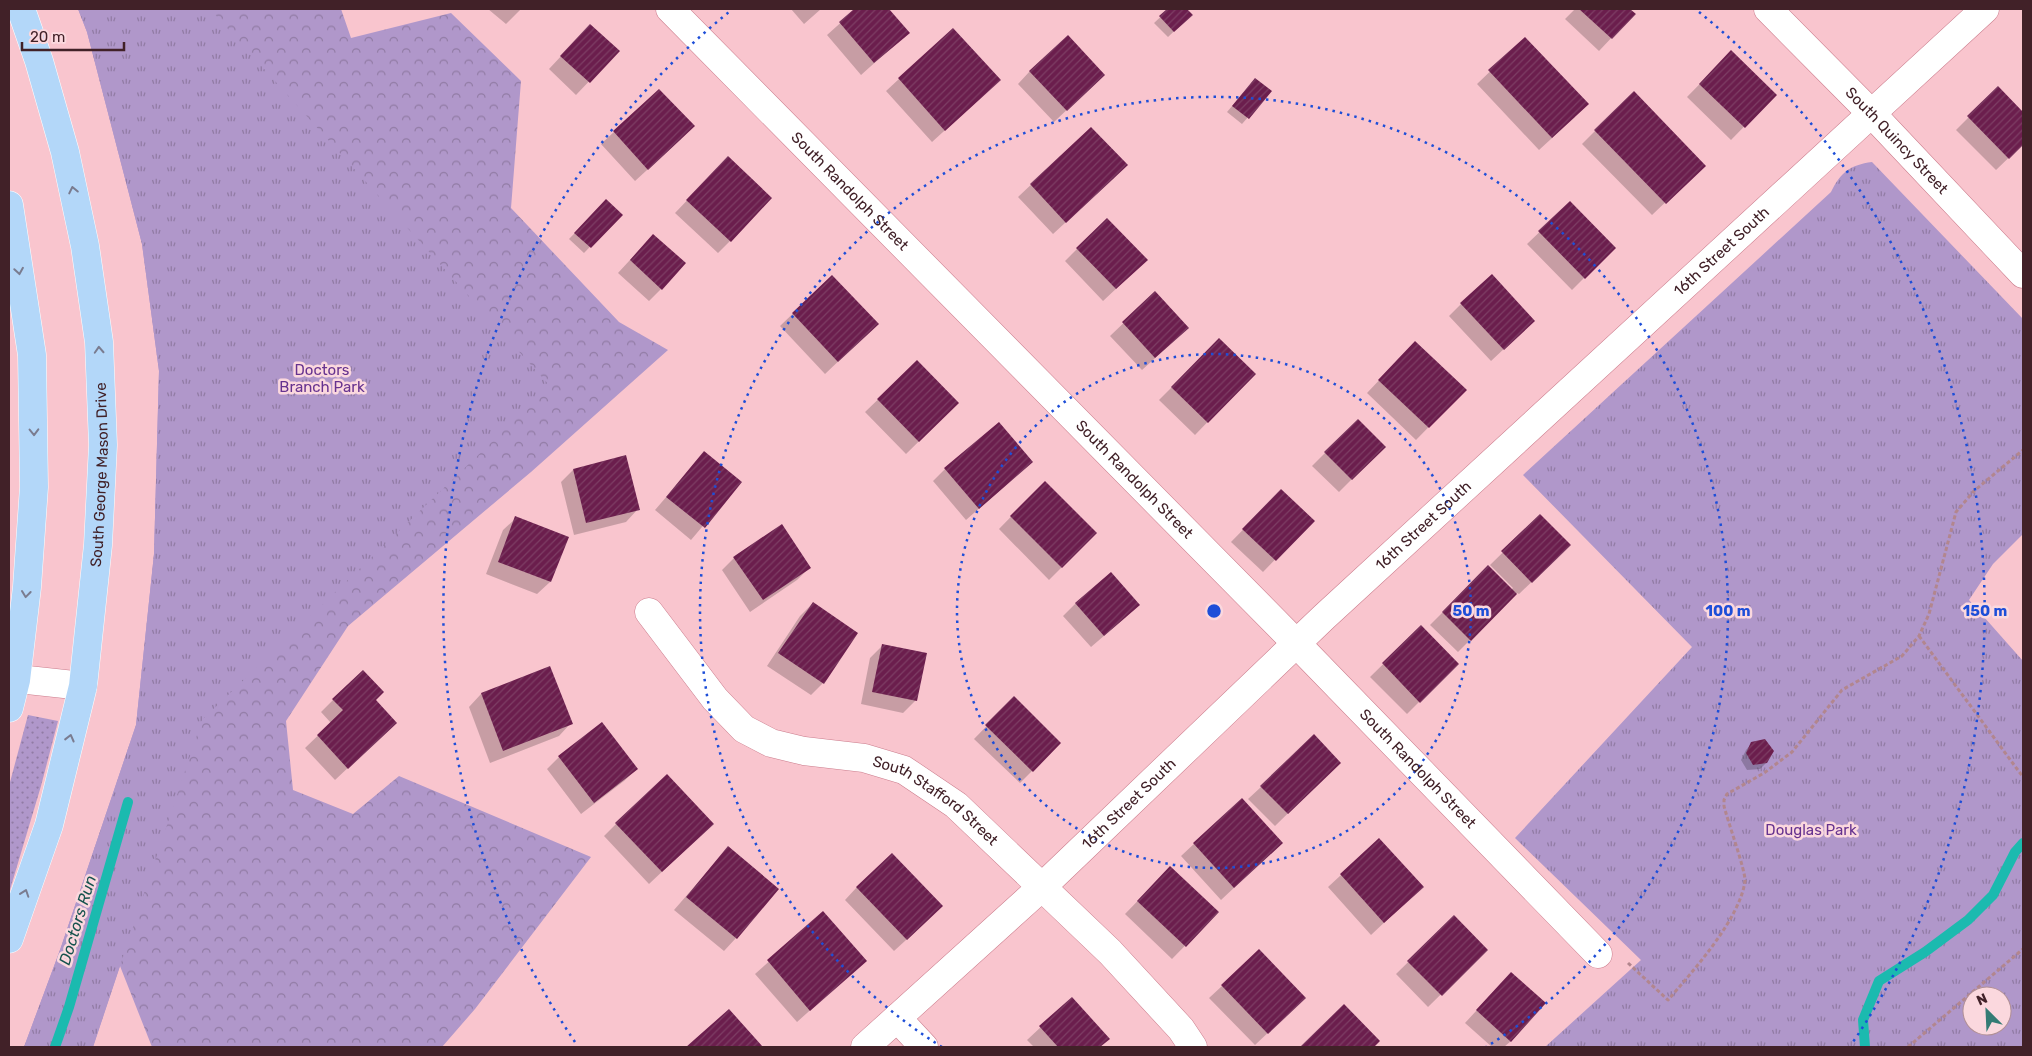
<svg xmlns="http://www.w3.org/2000/svg" width="2032" height="1056" font-family="Rubik,sans-serif">
<defs>
<pattern id="grass-dots" width="8" height="8" patternUnits="userSpaceOnUse" patternTransform="scale(1.25)"><rect width="8" height="8" fill="#b097ca"/><path d="M2 2h.1M6 6h.1" fill="none" stroke="#917ba4" stroke-width="1.8" stroke-linecap="round"/></pattern>
<pattern id="forest-crowns" width="20" height="18" patternUnits="userSpaceOnUse" patternTransform="scale(1.25)"><rect width="20" height="18" fill="#b097ca"/><path d="M2 6a3 3 0 1 1 6 0M12 15a3 3 0 1 1 6 0" fill="none" stroke="#917ba4"/></pattern>
<pattern id="park-tufts" width="24" height="20" patternUnits="userSpaceOnUse" patternTransform="scale(1.25)"><rect width="24" height="20" fill="#b097ca"/><path d="M3 7l-1-3M5 7V3M7 7l1-3M15 17l-1-3M17 17v-4M19 17l1-3" fill="none" stroke="#917ba4"/></pattern>
<pattern id="building-hatch" width="6" height="6" patternUnits="userSpaceOnUse" patternTransform="scale(1.25)"><rect width="6" height="6" fill="#6b1e4d"/><path d="M-1 1l2-2M0 6l6-6M5 7l2-2" fill="none" stroke="#7d3e64"/></pattern>
</defs>
<rect width="100%" height="100%" fill="#f9c5ce"/>
<path fill="url(#grass-dots)" d="M28 715 58 721 41 786 9 893V786Z"/>
<path fill="url(#forest-crowns)" d="M78 9H341L351 38 451 13 521 81 511 208 619 322 668 350 531 472 348 626 286 721 293 790 353 814 399 776 591 857 475 1009 442 1047H152L120 966 93 1047H24L60 950 136 725 154 554 159 371 142 244 87 32Z"/>
<path fill="url(#park-tufts)" fill-rule="evenodd" d="M78 9H210L550 386 202 720 93 1047H24L60 950 136 725 154 554 159 371 142 244 87 32Z
M1872 162 2023 319V534L1993 564 1969 600 2023 661V1047H1545L1641 960 1515 838 1692 647 1523 475 1831 192C1841 172 1850 165 1872 162ZM1972 996H2002V1026H1972Z"/>
<path fill="#0003" d="M488 9H521L506 24Z
M791 9H821L804 24Z
M856 9H888L908 33 861 75 827 35Z
M1169 9H1186L1191 15 1168 37 1154 23Z
M1575 9H1628L1634 14 1599 51 1565 19Z
M953 29 987 92 932 142 886 91Z
M578 38 618 51 576 95 549 69Z
M1525 38 1575 117 1539 150 1477 84Z
M1731 52 1775 95 1731 140 1687 97Z
M1030 71 1091 87 1054 122 1018 84Z
M1249 86 1270 92 1242 124 1227 112Z
M1998 88 2023 114V144L1996 170 1956 130Z
M659 90 681 139 635 181 601 144Z
M1633 93 1691 178 1652 215 1582 144Z
M1091 128 1114 178 1053 234 1018 197Z
M716 170 730 241 718 253 675 213Z
M606 201 621 215 584 253 569 239Z
M1570 203 1614 248 1572 290 1527 244Z
M1107 219 1134 272 1103 301 1065 261Z
M641 248 661 289 649 301 618 273Z
M832 276 865 336 825 374 780 326Z
M1155 293 1175 340 1142 370 1110 336Z
M1461 304 1521 333 1491 361 1449 316Z
M1219 340 1254 374 1195 435 1159 400Z
M1403 355 1465 390 1416 440 1367 393Z
M917 362 958 403 906 454 865 412Z
M1358 420 1384 447 1339 492 1312 466Z
M704 453 740 482 691 540 655 510Z
M625 457 638 509 626 522 574 535 561 482 573 470Z
M1032 462 966 520 933 481 945 469Z
M1045 482 1096 533 1049 580 999 529Z
M1281 491 1313 521 1263 572 1231 542Z
M1540 516 1557 558 1519 594 1517 593 1458 652 1430 625 1488 567 1511 590 1513 588 1490 565Z
M516 518 550 582 537 594 486 574 503 530Z
M734 558 809 568 797 580 750 612 722 570Z
M813 603 823 683 811 695 767 666 800 616Z
M1076 603 1126 617 1091 647 1063 616Z
M1421 627 1457 664 1407 714 1370 677Z
M883 645 916 700 903 713 861 704 870 658Z
M549 668 571 723 559 736 490 763 469 707 481 694Z
M1014 698 1060 743 1020 783 974 739Z
M333 700 375 701 383 735 335 780 305 748 331 723 321 712Z
M1752 743 1766 763 1760 769 1747 770 1741 760 1746 750Z
M559 757 637 769 624 781 581 814 547 769Z
M1327 775 1275 826 1248 799 1261 787Z
M1242 799 1269 855 1221 900 1181 856Z
M616 824 700 836 649 884 604 836Z
M1379 840 1422 887 1371 935 1328 887Z
M728 848 736 938 724 951 674 910Z
M1158 880 1217 913 1172 959 1125 914Z
M857 887 929 919 894 951 845 900Z
M823 913 865 961 797 1022 755 974Z
M1454 917 1486 950 1428 1007 1396 974Z
M1222 986 1291 1011 1255 1045 1209 998Z
M1499 986 1511 1041 1504 1047H1492L1465 1023Z
M1072 998 1108 1039 1099 1047H1034L1027 1040Z
M1344 1006 1379 1041 1373 1047H1302Z
M729 1011 761 1047H687Z"/>
<g fill="none" stroke-linecap="round" stroke-linejoin="round">
<path stroke="#1bbaaf" stroke-width="10" d="M55 1047 69 1007 128 802
M1865 1047 1863 1020 1879 981 1925 952 1968 920 1993 895 2015 852 2023 843"/>
</g>
<path fill="url(#building-hatch)" d="M854 9H889L910 33 874 63 839 22Z
M1167 9H1187L1193 15 1174 32 1159 16Z
M1579 9H1630L1636 14 1612 39Z
M590 24 620 51 590 83 560 56Z
M953 28 1001 80 945 131 898 78Z
M1068 35 1105 75 1067 111 1029 71Z
M1525 37 1589 104 1552 138 1488 70Z
M1731 50 1777 95 1745 128 1699 84Z
M1255 78 1272 91 1249 119 1232 106Z
M1998 86 2023 112V145L2009 159 1967 116Z
M659 89 695 126 648 170 613 131Z
M1634 91 1706 166 1666 204 1594 130Z
M1091 127 1128 165 1066 223 1030 184Z
M728 156 772 198 731 242 686 200Z
M606 199 623 215 591 248 574 233Z
M1570 201 1616 248 1585 279 1538 231Z
M1107 218 1148 260 1116 289 1076 248Z
M653 234 686 263 662 290 630 260Z
M1492 274 1535 321 1504 350 1460 303Z
M832 275 879 324 838 362 792 313Z
M1155 291 1189 328 1155 358 1122 322Z
M1219 338 1256 374 1208 423 1171 387Z
M1415 341 1467 390 1429 428 1378 380Z
M917 360 959 403 919 442 877 399Z
M1358 419 1386 447 1352 480 1324 452Z
M999 422 1033 462 979 509 944 468Z
M704 451 742 482 705 528 666 497Z
M626 455 640 510 586 523 573 469Z
M1045 481 1097 533 1062 568 1010 516Z
M1281 489 1315 521 1276 561 1242 529Z
M1540 514 1571 545 1532 583 1501 551Z
M515 516 569 537 551 582 498 562Z
M782 524 811 568 763 600 733 557Z
M1488 565 1517 594 1471 641 1442 612Z
M1111 572 1140 605 1104 636 1075 603Z
M813 602 858 633 824 684 778 653Z
M1421 625 1459 664 1420 703 1382 663Z
M882 644 927 653 917 701 872 692Z
M550 666 573 724 503 751 481 693Z
M363 670 384 692 376 700 397 723 348 769 317 735 343 710 332 699Z
M1014 696 1061 743 1033 772 985 725Z
M602 722 638 769 594 803 558 756Z
M1314 734 1341 763 1288 814 1260 786Z
M1765 739 1774 751 1767 763 1753 765 1746 753 1751 742Z
M667 774 714 824 662 872 615 823Z
M1242 798 1283 843 1234 888 1193 843Z
M1379 838 1424 887 1384 923 1340 874Z
M728 846 779 889 737 939 686 897Z
M892 853 943 906 907 940 856 887Z
M1170 866 1219 912 1186 947 1137 901Z
M823 911 867 961 810 1011 767 960Z
M1454 915 1488 950 1442 996 1407 961Z
M1259 949 1306 998 1268 1034 1221 985Z
M1511 972 1546 1003 1511 1042 1476 1010Z
M1072 997 1110 1039 1100 1047H1058L1039 1026Z
M1344 1004 1380 1041 1374 1047H1300Z
M729 1009 763 1047H686Z"/>
<g fill="none" stroke-linecap="round" stroke-linejoin="round">
<defs>
<g id="minor">
<path id="s1" d="M670 9 1296 643 1598 954"/>
<path id="s2" d="M1768 9 1872 114 2023 274"/>
<path id="s3" d="M649 612 715 699 744 729 771 743 804 751 864 758 904 770 956 805 1110 952 1181 1029 1193 1047"/>
<path d="M9 678 83 686"/>
<path d="M897 1018 924 1047"/>
<path id="s4" d="M865 1047 1043 886 1324 617 1985 9"/>
</g>
<g id="major">
<path d="M9 205 32 355 34 487 27 587 16 680 9 708"/>
<path id="s5" d="M9 939 49 825 83 686 98 545 103 445 99 342 85 246 65 152 39 61 21 9"/>
</g>
</defs>
<use href="#minor" stroke="#cb7c8c" stroke-width="29"/>
<use href="#major" stroke="#fff" stroke-width="29"/>
<path stroke="#b2868e" stroke-width="3" stroke-dasharray="4 2.5" stroke-linecap="butt" d="M1919 636 2023 777
M1628 963 1668 1000C1693 971 1740 919 1745 881 1746 872 1727 819 1724 806V800L1727 794 1764 773 1792 752 1842 690 1902 656 1919 636 1929 614 1956 512 1974 491 2023 450
M1908 1047 2023 949"/>
<use href="#minor" stroke="#fff" stroke-width="28"/>
<use href="#major" stroke="#b3d7f9" stroke-width="28"/>
</g>
<defs><path id="oneway-chevron" d="M-2-3.5L2.5 0L-2 3.5" fill="none" stroke-width="1.6" stroke-linecap="round" stroke-linejoin="round" transform="scale(1.25)"/></defs>
<g stroke="#7a7c90">
<use href="#oneway-chevron" transform="translate(73 190) rotate(-102)"/>
<use href="#oneway-chevron" transform="translate(19 271) rotate(81)"/>
<use href="#oneway-chevron" transform="translate(99 350) rotate(-93)"/>
<use href="#oneway-chevron" transform="translate(34 432) rotate(89)"/>
<use href="#oneway-chevron" transform="translate(26 594) rotate(97)"/>
<use href="#oneway-chevron" transform="translate(70 738) rotate(-76)"/>
<use href="#oneway-chevron" transform="translate(25 893) rotate(-71)"/>
</g>
<g fill="none" stroke="#1d4ed8" stroke-width="2.5" stroke-dasharray="2.5 5">
<circle cx="1214" cy="611" r="257"/>
<path d="M942 1047A514 514 0 1 1 1486 1047"/>
<path d="M575 1042A771 771 0 0 1 729 12M1699 12A771 771 0 0 1 1853 1042"/>
</g>
<g text-anchor="middle" stroke-width="5" stroke-linejoin="round" paint-order="stroke">
<g font-size="15" fill="#412128" stroke="#fbd8de">
<text dy="5" stroke="none"><textPath href="#s2" startOffset="184">South Quincy Street</textPath></text>
<text dy="5" stroke="none"><textPath href="#s1" startOffset="256">South Randolph Street</textPath></text>
<text dy="5" stroke="none"><textPath href="#s4" startOffset="1169">16th Street South</textPath></text>
<text dy="5" stroke="none"><textPath href="#s5" startOffset="476">South George Mason Drive</textPath></text>
<text dy="5" stroke="none"><textPath href="#s1" startOffset="661">South Randolph Street</textPath></text>
<text dy="5" stroke="none"><textPath href="#s4" startOffset="764">16th Street South</textPath></text>
<text dy="5" stroke="none"><textPath href="#s1" startOffset="1066">South Randolph Street</textPath></text>
<text dy="5" stroke="none"><textPath href="#s3" startOffset="360">South Stafford Street</textPath></text>
<text dy="5" stroke="none"><textPath href="#s4" startOffset="359">16th Street South</textPath></text>
</g>
<g font-size="15" fill="#66328f" stroke="#fbd8de">
<text x="322" y="375">Doctors<tspan x="322" dy="17">Branch Park</tspan></text>
<text x="1811" y="835">Douglas Park</text>
</g>
<g font-size="16" font-style="italic" fill="#17534e" stroke="#fbd8de">
<text transform="translate(77 920) rotate(-73)" y="6">Doctors Run</text>
</g>
</g>
<circle cx="1214" cy="611" r="8" fill="#1d4ed8" stroke="#fbd8de" stroke-width="2.5"/>
<g font-size="15" text-anchor="middle" font-weight="bold" fill="#1d4ed8" stroke="#fbd8de" stroke-width="5" stroke-linejoin="round" paint-order="stroke">
<text x="1471" y="616">50 m</text>
<text x="1728" y="616">100 m</text>
<text x="1985" y="616">150 m</text>
</g>
<rect width="2032" height="1056" fill="none" stroke="#412128" stroke-width="20"/>
<g transform="translate(1987 1011) rotate(336)"><circle r="24" fill="#fbd8de" stroke="#b18f95"/>
<path d="M0-4L9 19L0 12L-9 19Z" fill="#347b74"/>
<text y="-8" font-size="14" font-weight="bold" text-anchor="middle" fill="#412128">N</text>
</g>
<path d="M22 42v8h102v-8" fill="none" stroke="#412128" stroke-width="2.5"/>
<text x="30" y="42" font-size="15" fill="#412128" stroke="#fbd8de" stroke-width="4" paint-order="stroke">20 m</text>
</svg>
